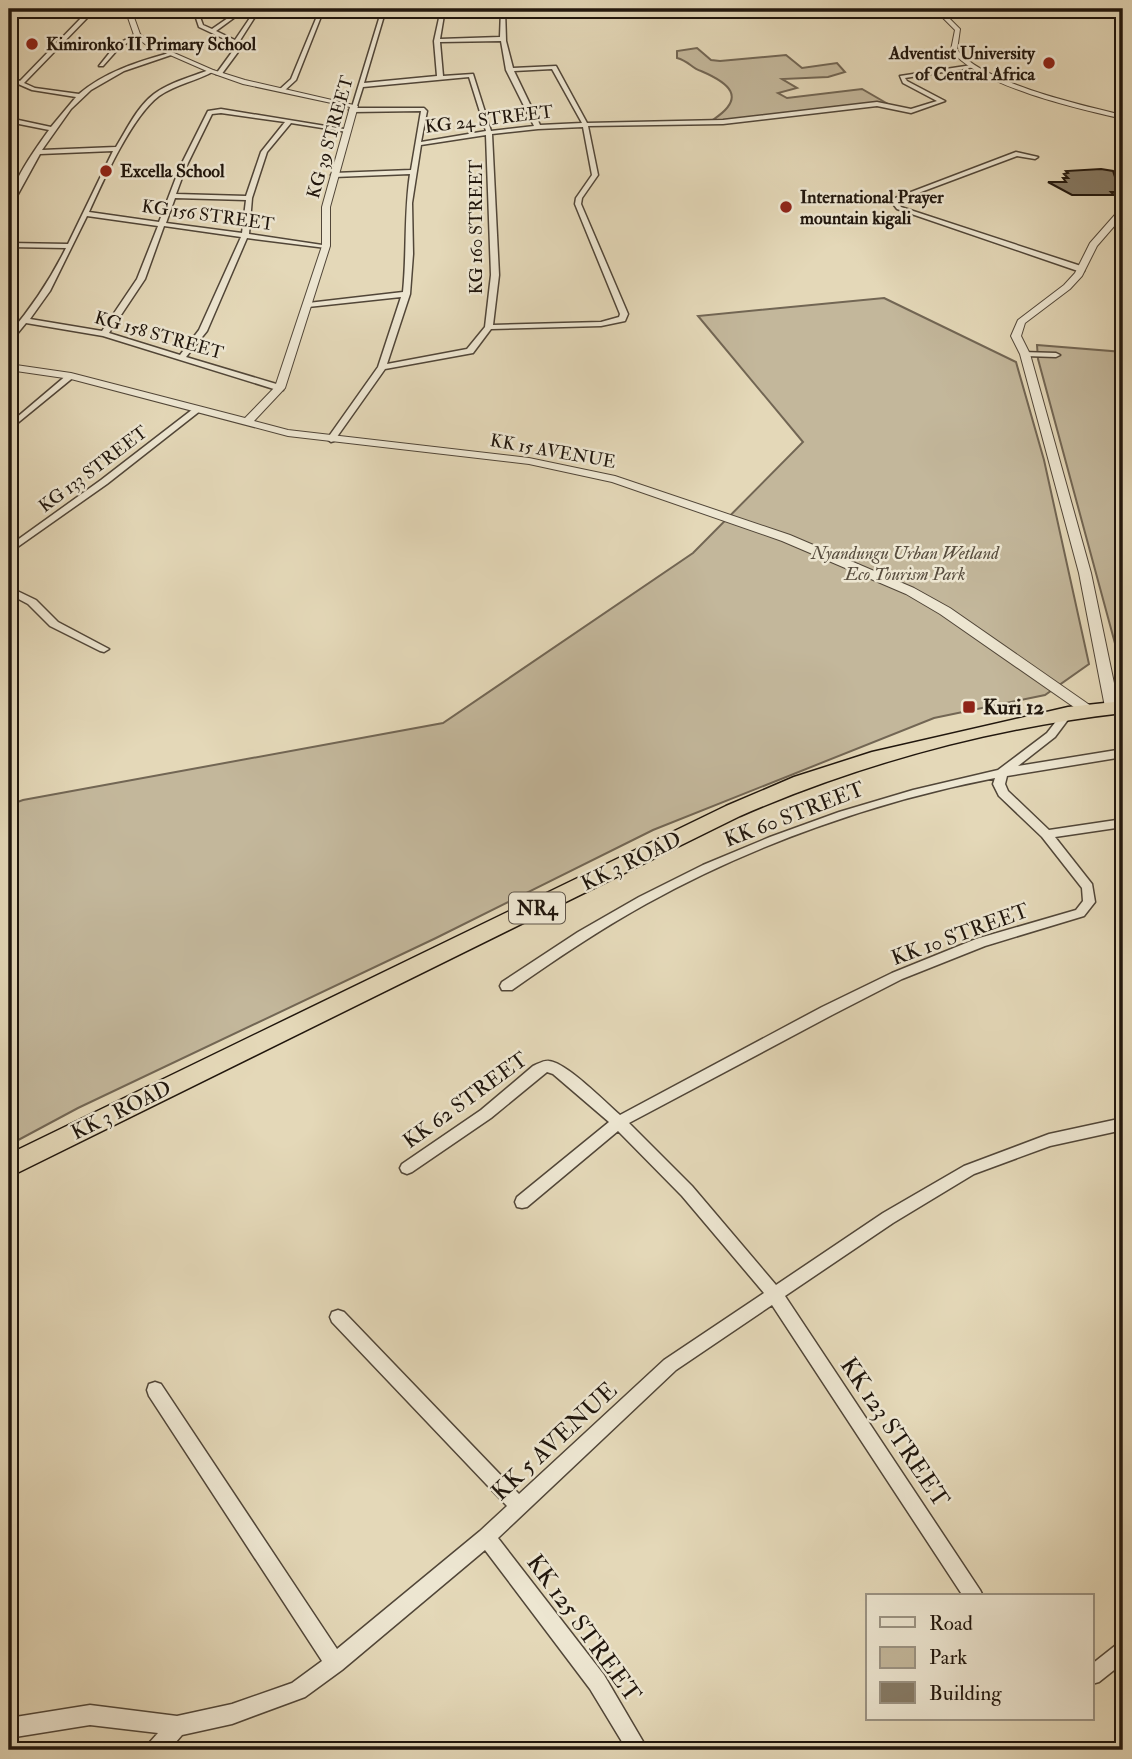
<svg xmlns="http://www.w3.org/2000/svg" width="1132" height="1759" font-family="'IM FELL Double Pica',serif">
<rect width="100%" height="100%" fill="#e4d8b8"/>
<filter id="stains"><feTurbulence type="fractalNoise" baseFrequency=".00286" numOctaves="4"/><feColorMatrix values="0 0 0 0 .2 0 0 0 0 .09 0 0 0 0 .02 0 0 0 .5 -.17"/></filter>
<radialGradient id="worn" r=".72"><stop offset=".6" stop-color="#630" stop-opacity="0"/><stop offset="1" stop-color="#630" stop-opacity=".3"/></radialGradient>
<path fill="#c3b79b" stroke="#726654" stroke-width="2" d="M697 48 711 60 720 61 786 55 802 68 837 63 845 72 828 77 782 79 797 88 778 93 787 98 862 89 888 104 723 122 714 119C747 97 729 83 701 71 691 68 689 61 677 58V51Z
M884 298 1016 362 1044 460 1089 664 1045 695 934 718 653 830 436 938 78 1108 9 1145V805L23 800 443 723 693 553 803 442 698 316Z
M1037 345 1123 352V673L1038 359Z"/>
<path fill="#867b66" stroke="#20160d" stroke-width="2" d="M1101 169 1113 171 1115 177 1123 184V192H1111L1114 195H1072L1048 182H1066L1063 178H1068L1064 174 1068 173 1066 171Z"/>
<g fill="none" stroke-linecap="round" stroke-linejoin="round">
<defs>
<path id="minor" d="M50 9 87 12 90 9H95L92 13 132 15 89 16 24 83 35 88 79 94C105 72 137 62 169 53L174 54 124 71 91 90 71 109 42 150 116 147C127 129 137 107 154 94 170 82 191 77 209 70L214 71C197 81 176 84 159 96 132 116 103 181 89 212L159 222 180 167 208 111 221 109 350 130 347 132 291 123 267 152 252 198 249 234 329 246 326 248 247 238 207 331 186 357 283 386V390H277L103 336 26 323 12 340H9V334C32 307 50 280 66 248L9 247V243L68 244 113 151 40 154 12 205 9 207C9 185 36 148 49 130L9 122V118L51 127 76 97 32 90 9 80V76L20 81 84 15ZM221 113 285 122 261 152 246 196 176 194 186 167 212 114ZM175 198 246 200 242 233 166 223ZM87 216 158 226 137 279 102 331 30 319 50 291ZM164 226 241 237 199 330 180 355 109 333 145 279Z
M193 9H197L203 25 212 29 241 9H246L216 31 235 40 256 9H260L239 42 238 52 221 75 216 74 232 52 233 43 199 27Z
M320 9H324L296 80 284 91H280V89L291 79Z
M382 9H386L364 83 437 76 434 41 441 9H445L440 39 500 37 501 9H505L506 41 513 68 556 66 587 123 723 120 877 102 911 109 937 101 903 83 900 76 972 65 975 67 905 78 907 81 945 101 911 113 877 106 723 124 588 126 598 175 582 198 581 204 628 314 625 321 601 326 491 329 473 353 385 369 334 441 331 442 327 439 378 367 401 297 308 307 304 305 308 303 403 292C407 253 404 213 410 174L334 177 331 175 334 173 411 170 421 111 352 112 349 110 352 108H424L427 111 421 142 486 131 469 77 363 87 357 106 352 107ZM501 41 506 70 534 126 491 131 473 74 443 76 440 42ZM552 69 582 123 540 125 514 71ZM583 127 592 175 576 198 575 204 620 314 619 317 601 322 493 325 499 275 492 134 538 129ZM486 135 491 275 485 327 467 349 387 364 410 294 413 254 412 203 421 145Z
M135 34 140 35 119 48 103 66H99L115 46Z
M1016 152 1038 157 1035 159 1017 156 897 201 901 207 1084 267V271H1078L897 209 890 200Z
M1022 352 1056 353 1060 355 1056 357 1025 356H1022Z
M68 374 75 376 9 430V424Z
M193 409 200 411 107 484 9 553V546L101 480Z
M9 587 36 600 58 622 109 649 104 652 100 651 50 626 28 604 9 594Z
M1068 710 1073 713 1055 737 1018 766 1123 749V757L1007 776 1005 784 1008 791 1049 830 1123 819V827L1055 837 1092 884 1095 902 1084 916 985 946 902 979 832 1015 629 1123 692 1186 776 1285 883 1213 964 1166 1049 1134 1123 1118V1130L1050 1146 974 1174 893 1223 785 1296 980 1590 983 1596H963L772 1305 676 1370 498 1538 604 1675 648 1750H627L590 1689 485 1550 342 1670 305 1697 232 1724 182 1735 169 1750H146L149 1743 158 1733 90 1725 9 1738V1718L90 1705 177 1716 232 1704 292 1683 322 1661 149 1396 147 1390 149 1384 155 1382 161 1384 337 1649 480 1531 507 1506 332 1322 330 1317 332 1312 338 1310 344 1312 519 1494 664 1360 764 1293 682 1196 618 1131 527 1207 522 1208 517 1207 515 1202 517 1197 609 1122 553 1074 547 1072 491 1118 412 1172 407 1174 402 1172 400 1168 402 1164 481 1110 533 1066C538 1064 544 1060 549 1061 567 1063 605 1102 620 1115L822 1007 892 973 976 939 1076 910 1083 901 1082 888 1042 837 999 796 993 784 995 778C876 801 752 845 646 904 599 930 556 959 512 990H502L500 986 502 982 578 932 639 897 703 865 770 837 839 812 913 790 998 770 1047 733 1064 711Z
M1123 1643V1663L1099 1682 1092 1684V1664L1116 1645Z"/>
<path id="tertiary" d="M125 9H131L140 34 149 42 213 70 245 80 358 106 330 207V246L285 388 254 421 288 430 529 458 615 476 790 535 914 588 950 608 1091 706 1093 709 1091 712H1081L940 614 906 594 782 541 612 482 529 464 288 436 71 379 9 370V364L71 373 245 418 275 387 322 246V207L350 107 243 84 209 72 145 44 134 35Z
M934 9H940L960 29 957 50C984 83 1081 105 1123 115V119C1079 109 978 86 951 50L955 30Z
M1120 209H1123V216L1097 246 1082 276 1070 289 1025 323 1021 336 1030 354 1091 573 1119 707 1112 711 1105 707 1079 573 1020 354 1011 336 1018 320 1064 285 1075 273 1090 243Z"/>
<path id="trunk" d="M1123 701V713C992 728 862 763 740 816L9 1177V1154L726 806 794 777 872 752 1068 707Z"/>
</defs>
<use href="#minor" stroke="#514638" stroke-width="3"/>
<use href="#tertiary" stroke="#514638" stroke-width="2"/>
<use href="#trunk" stroke="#20160d" stroke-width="3"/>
<use href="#minor" fill="#ede6d1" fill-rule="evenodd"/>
<use href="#tertiary" fill="#ede6d1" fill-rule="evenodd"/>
<use href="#trunk" fill="#e4d8b8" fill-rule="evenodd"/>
</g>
<g fill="#8f2418" stroke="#ede6d1" stroke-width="2.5">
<circle cx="32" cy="44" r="7"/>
<circle cx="1049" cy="63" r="7"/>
<circle cx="106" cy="171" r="7"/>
<circle cx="786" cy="207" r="7"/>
<rect x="962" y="700" width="14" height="14" rx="3.5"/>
</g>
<g text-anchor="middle" stroke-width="5" stroke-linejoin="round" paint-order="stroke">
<g font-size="18" font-weight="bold" fill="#20160d" stroke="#ede6d1" text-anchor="start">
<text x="46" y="50">Kimironko II Primary School</text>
<text x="1035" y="59" text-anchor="end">Adventist University<tspan x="1035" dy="21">of Central Africa</tspan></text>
<text x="120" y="177">Excella School</text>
<text x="800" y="203">International Prayer<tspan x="800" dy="21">mountain kigali</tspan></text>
</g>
<g font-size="18" fill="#20160d" stroke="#ede6d1">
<text transform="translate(489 119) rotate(-7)" y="6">KG 24 STREET</text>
<text transform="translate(330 137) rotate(-74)" y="6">KG 39 STREET</text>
<text transform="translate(208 215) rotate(8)" y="6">KG 156 STREET</text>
<text transform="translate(476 227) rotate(-90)" y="6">KG 160 STREET</text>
<text transform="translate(159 335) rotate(16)" y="6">KG 158 STREET</text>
<text transform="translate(553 451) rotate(10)" y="6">KK 15 AVENUE</text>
<text transform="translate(93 469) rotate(-37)" y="6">KG 133 STREET</text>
</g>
<g font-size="18" font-style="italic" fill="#594e3f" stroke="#ede6d1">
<text x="905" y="559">Nyandungu Urban Wetland<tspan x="905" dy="21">Eco Tourism Park</tspan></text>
</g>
<rect fill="#ede6d1" stroke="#5e5448" stroke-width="2" x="509" y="892.5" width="56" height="31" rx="5"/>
<g font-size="19" font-weight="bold" fill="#20160d">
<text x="537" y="915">NR4</text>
</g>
<g font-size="21" font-weight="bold" fill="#20160d" stroke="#ede6d1" text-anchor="start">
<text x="983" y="714">Kuri 12</text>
</g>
<g font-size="21" fill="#20160d" stroke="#ede6d1">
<text transform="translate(794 814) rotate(-21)" y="7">KK 60 STREET</text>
<text transform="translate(631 861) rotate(-26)" y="7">KK 3 ROAD</text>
<text transform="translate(960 934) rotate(-20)" y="7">KK 10 STREET</text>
<text transform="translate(465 1100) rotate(-36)" y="7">KK 62 STREET</text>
<text transform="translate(121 1110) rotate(-26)" y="7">KK 3 ROAD</text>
</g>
<g font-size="24" fill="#20160d" stroke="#ede6d1">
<text transform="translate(895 1432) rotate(56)" y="8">KK 123 STREET</text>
<text transform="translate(554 1441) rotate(-43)" y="8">KK 5 AVENUE</text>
<text transform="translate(584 1628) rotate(54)" y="8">KK 125 STREET</text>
</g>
</g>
<rect width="1132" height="1759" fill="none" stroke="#e4d8b8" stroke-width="35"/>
<rect x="10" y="10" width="1111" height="1738" fill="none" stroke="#20160d" stroke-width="3.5"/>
<rect x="18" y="18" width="1097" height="1724" fill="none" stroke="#20160d" stroke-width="2"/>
<rect x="866" y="1594" width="228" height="126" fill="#ede6d1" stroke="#9b9383" stroke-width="2"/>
<rect x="880" y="1617" width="35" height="10" fill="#ede6d1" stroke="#9b9383" stroke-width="2"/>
<text x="929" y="1630" font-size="21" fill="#20160d">Road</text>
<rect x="880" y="1647" width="35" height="21" fill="#c3b79b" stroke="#9b9383" stroke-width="2"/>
<text x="929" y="1664" font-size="21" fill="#20160d">Park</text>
<rect x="880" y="1682" width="35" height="21" fill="#867b66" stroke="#9b9383" stroke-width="2"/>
<text x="929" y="1700" font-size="21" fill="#20160d">Building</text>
<rect width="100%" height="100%" filter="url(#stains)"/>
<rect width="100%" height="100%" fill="url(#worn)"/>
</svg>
